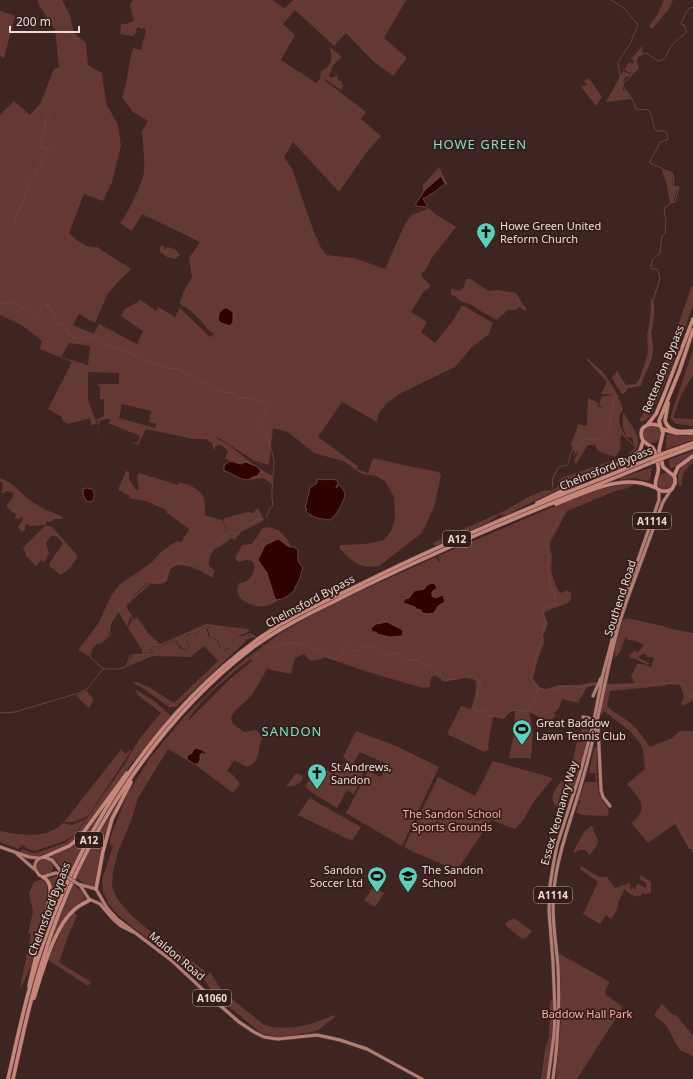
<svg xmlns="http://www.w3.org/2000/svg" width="693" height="1079" font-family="'Noto Sans',sans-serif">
<rect width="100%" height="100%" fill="#3e2522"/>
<path fill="#643933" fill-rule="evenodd" d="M37 0H62L70 15 74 33 86 43 88 65 102 73 106 103 118 125 121 146 112 182 103 201 84 194 69 233C77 241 85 248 97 247L131 269 117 283 107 295 95 323 79 314 73 325 94 334 99 324 137 344 143 331 121 316 125 309 141 300 156 311 158 307 175 317 180 308 210 337 215 334C208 332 204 323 198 318 193 312 187 308 180 304V301L183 296 182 295 192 277 189 258 200 242 142 214 132 231 120 223C127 215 143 182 144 172 145 158 143 144 142 131L148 121 133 112 122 97C128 81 128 65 133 48L141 50 146 30 143 28 142 29 138 27 135 31 137 32 133 36 120 34 121 24H126L134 21 130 5 133 0H273L283 8 286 7 293 0H406L384 38 407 58 393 76 373 61 346 33 334 46 295 10 283 24 295 35 281 60 316 83 320 79 321 71C330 69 334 57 330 50L331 48 342 57 333 65 329 76 331 78 336 76 338 77V80L342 82 343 87 341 90 325 79 324 80 366 112 361 119 381 136 366 153 339 192 293 142 284 157 292 169 316 238H317L320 246 326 255 354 258 385 269 406 222 412 215 429 208C436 217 447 220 456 227L431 259 426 270 421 273 422 277 430 285 428 289 424 291 411 312 427 322 421 332 435 343 454 319 462 305 493 323 489 334 471 348 455 367 401 393 387 403 382 409 378 414 377 422 342 402 318 437 355 464 358 466 357 469 368 473 373 458 413 467 439 472 441 476 434 507 422 533 379 566C359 569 353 562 340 549V545L366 544 384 540 391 531 395 520 394 497 385 481 376 476 362 474 343 461 314 453 288 432 273 428 269 465 255 461 219 438 215 437 230 446 253 464 272 476V484L263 478 248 480 253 477 257 476 261 470 225 459 228 451 220 444 218 446 216 445 214 451 212 443 206 439H193L146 429 138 445 131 442 137 443 140 436C129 432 119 427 108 423L111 421 108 419 100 420 97 436 99 428 97 419 104 416V399H100V386L96 385 99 384H119V373L88 372V400L97 424 91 425 90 418 68 424 62 420V417L48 409 72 362 40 349 42 341 23 326 0 315V115L14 101 30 115 40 104 54 69 59 67 55 30 39 5ZM69 343 90 346 88 365 61 357ZM122 404 151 411 149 422 156 424 155 428 119 418Z
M664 0H673L669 9 652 29 649 26 658 14Z
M0 11 15 16 4 58 0 56Z
M642 46 643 54 638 57 635 61 638 68 633 74 624 70 629 62 633 64 634 61 632 59 629 61Z
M623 71 632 75 625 77 622 87 623 91 628 93 632 99 606 102Z
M589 78 602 97 596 106 581 87V84L583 86 587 85 584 81Z
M439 167 448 185 445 184 442 179 430 186 423 194V185Z
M663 170 669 172 673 175 672 185 675 187H678L674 200 672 203H670L666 181 662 171Z
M162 245 165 247 164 250 168 247 176 250 180 255 175 259 167 257 160 252V247Z
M466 279H471L488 291 498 290 516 293 526 309 525 311 520 307 515 310H508L497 320 482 312 472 305 458 300 456 297 451 294V289L459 291 464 287Z
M693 285V306L668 375 651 415 645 421 641 422 639 420 647 408 660 377 691 288Z
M651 297C658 311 651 318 651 331 652 339 654 348 652 356 650 366 644 375 641 386L628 388 624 393H621L612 378 617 371 626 385 636 384 640 378 648 353 647 336 650 319Z
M692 352H693V375L682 393 673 418 693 419V426L676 424 670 418Z
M587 358 603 372 615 390 623 409C622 411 621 412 620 415 616 424 626 439 634 444L632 438 627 437 623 429V414L625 415C632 428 649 444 629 455V453L635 448V447L621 434 620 450 615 457C607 453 598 455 595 445H588L576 464 574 462 578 451 573 456 575 449 571 452 573 447 570 445 576 432 578 424 585 426 587 425 588 398 597 402 598 406 604 410 599 405 601 397 611 395V394H601L607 382 586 359Z
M643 434a9 9 0 1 1 18 0a9 9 0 1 1-18 0Z
M668 434 683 436 693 434V440L666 449V437Z
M693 451V454L671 469 670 467 668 461 671 459Z
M647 452 649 454 650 457 600 477 599 476V475Z
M622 457 620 459 512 512 503 516 500 514 489 522 435 546 433 543 506 510 530 496 545 490 550 491 555 489 558 486 559 480 564 477Z
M693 460V462C685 470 681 474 682 485L679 486C676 472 680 466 693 460Z
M652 468 650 479 648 481 634 478 620 480V478L641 471Z
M126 471 129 472V479L136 490H139L137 476 139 473 178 485 179 482C188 484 201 489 204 498 205 503 205 510 205 515L222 520 229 535 223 520 225 518 248 512 253 513 258 508 263 518V521L241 532 235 540 231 538C222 549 209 545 209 566L215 571 213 574V578C205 573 183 560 173 567 168 571 169 576 167 581 162 585 158 584 151 584L150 582H147L122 607 149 582 150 584 126 606 132 616 130 618 127 627 118 611 110 625 108 636 102 642C95 642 90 649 89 656L78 650 98 624 111 596 119 585 151 563 161 552 177 541 181 542 189 530 188 528 167 513 166 510 146 501 129 498 130 496 118 490Z
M657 481a8 8 0 1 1 16 0a8 8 0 1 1-16 0Z
M0 478C12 482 18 490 27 498 38 507 51 512 63 517L62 519H55L50 522 47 521 45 525 30 526 27 524 25 526V530L22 532 18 527 23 520 22 517 18 519 15 518 16 514 12 512 6 506 12 499 14 493 7 491 4 493H1L3 487 2 483 0 481Z
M634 483 633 485 628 488 618 490 567 511 550 543V550L552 555 551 569 553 578 558 590 561 593 567 590 571 593V600C566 606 552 607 544 613L548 624 543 636 544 643 538 659 533 678 539 687 546 689 559 685H580L593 682 608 684 635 683 631 677 637 664H642L656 669 651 667 654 658 651 657H647L645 654 640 655 639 658 649 663 648 665C642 662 637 659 630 658L629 655 634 651 638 652 644 645 636 641 628 640 627 637 625 638 620 652 614 659 616 642 622 621 626 618 663 626 668 628 693 633V700L683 706 681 704 684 697 680 685 669 684 664 686 610 691 607 706C612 712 619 714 625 719 635 725 643 737 650 747L672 738 680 731H693V850L691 848 689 849 675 824 648 843 631 823C650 808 640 799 627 784L645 769 643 750 640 743 630 731 604 711 602 715 600 714 606 687 597 685 587 687 578 703 562 699 559 708 554 713 556 715 549 722 529 712 533 731 531 758H509L514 734 515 711C510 710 507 715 504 719L493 717 488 745 489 750 484 752 447 734 461 706 471 709C474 700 477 690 476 681 465 675 456 680 445 681 440 680 439 677 434 676L431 678 430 687 423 688 368 672 324 657 322 659 311 661 304 654 295 658 291 674 267 669 252 695 235 711 231 717 233 724 244 732 256 730 263 737C256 749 263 760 247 767L234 760 227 771 234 776 240 784 233 793 197 766 168 749 138 798 131 821 118 852 113 871 112 887 118 900 131 915 146 928 205 971 198 976 136 930 117 914 108 903 103 891 102 880 113 846 110 844V838L127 795 149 759 185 716 234 668 279 634 306 618 343 599 436 557 439 562H440L438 556C471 542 504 528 536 514 568 501 600 486 634 483ZM251 659 252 661 230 679 188 721C194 705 236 669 251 659ZM196 748 202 750 207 754V755L202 753 200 755V759L196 765 187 759Z
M46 525 52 527 78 556 70 568 61 575 49 566C51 558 59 551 63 543L56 536H51L46 543 49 553 44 563 41 560 36 566 26 556 25 552 23 548Z
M268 527C280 528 287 537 291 547L274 542 265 545 258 560 267 573 275 599H280C276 602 270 605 265 606 252 608 231 599 239 583 253 584 261 560 247 560 244 560 242 562 238 562L235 558 242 545 252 544 263 528Z
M133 617 134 620 137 617 148 633 160 644 206 624 248 629 250 631 241 635 237 638 233 640 230 647 224 649 220 646 219 640 211 636 209 627 204 628 195 635 189 634C184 638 184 641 188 646L187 649C181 648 179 641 173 639L161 646 153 645 151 647 150 652 142 653V650L128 628Z
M206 628 209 637 218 641 219 647 225 651C232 648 229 647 233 642 237 637 245 637 251 635L255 637 249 638 176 707H169L143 688 132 683 137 682 152 689 174 703 218 661 204 646 191 657 152 656 127 667C128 664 129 661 131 658 136 651 147 656 153 652L152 648 155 646 161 647 174 641 181 649 188 651 190 648 186 640 188 636 191 635 196 637 201 631Z
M86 690 94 700 89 708 76 696Z
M135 690H136L153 700 171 716 131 764 87 826 75 839 61 848 36 857 20 853 22 849 31 853H36L65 843 76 834 124 765 140 738 161 713 138 695Z
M586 725 589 732 571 797 567 806C563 808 560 810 556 806 547 797 558 786 563 779 567 774 570 767 572 762 576 751 576 731 586 725Z
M356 731 394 745 439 767 402 846 346 813 368 771 381 777 387 764 360 752 354 762 356 767 364 772 354 794 347 790 337 808 311 792 305 786 320 766 334 774 347 760 343 757Z
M123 747 122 750 126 754 130 750 131 751 88 816 74 822H64Z
M597 747C597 761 595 788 602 800 605 805 612 809 607 816L581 815 576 812 578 808 577 804 581 803 579 799 585 782H596L595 773H589L594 748Z
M493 761 553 778 535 800 522 822 515 829 491 820 456 872C440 861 420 856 404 847L438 777 475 796Z
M296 773 303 776C302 785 294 786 286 787Z
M310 797 315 801 361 827 352 841 298 815Z
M109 799 110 800 89 835 69 874C60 868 58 860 50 856L67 849 79 839Z
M116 805 117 806C105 828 98 861 95 887L87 885 76 878 91 847Z
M86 819 74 835 64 841 35 851 30 850 22 845 19 849 0 842V831C22 835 46 840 63 823L71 825Z
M591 826 594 828 593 831C601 842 598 846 589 855L586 850H579L574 853V850L584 832Z
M37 867a8 8 0 1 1 16 0a8 8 0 1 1-16 0Z
M581 866 599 877H607L615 888 630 883V888L632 890V887L636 890V886L639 884 645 888 647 886 645 882 639 879 641 875 651 882V893L644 894 642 893 641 896C635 897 628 894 625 889L619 900 617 910 611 919 606 915 600 924 583 914 598 882 580 869Z
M59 875 66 879 49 920 39 951 51 885 49 879Z
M42 879 47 884V897L31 966 21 988H20L31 934 28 933 33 912 29 893 34 882Z
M73 884 82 892 86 901 71 910 47 955 52 935Z
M374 886 384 893 375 907 364 900Z
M74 912 77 916 68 936 59 962 91 982 88 986 48 960 64 925Z
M514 918 532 931 527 937 522 939 505 925 508 921Z
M558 953 610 982 605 990 606 995 623 1007 577 1079H556L561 1017V984Z
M210 972 222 991 263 1024C276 1030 296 1028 310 1024 318 1022 326 1018 334 1015L335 1017 318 1030 313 1032 279 1037 268 1035 260 1032 223 1002 214 995 204 979Z
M553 998 554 1005 550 1054 546 1079H541L545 1050 549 1037 550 1002Z
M662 1004 673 1015 675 1014 693 1036V1056L680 1050 678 1047 666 1025 654 1015Z"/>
<path fill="#2f0302" stroke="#684442" d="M441 176 445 184 433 193 423 199 427 205V207L416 206V203L425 190Z
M224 308H227L233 312V322L230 326 221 323 218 320 219 313Z
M230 461 241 464 245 462 256 466 261 471 257 476 253 477 248 480C236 479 234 473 224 471V465Z
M317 479C323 481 330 478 337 480L338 483 336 488 339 485 340 486C342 488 345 491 345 495 344 502 336 516 330 520 321 519 312 518 306 511L307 509 305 508 310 488 317 483Z
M87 488 92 489C95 493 95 498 91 502L86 501 83 494V489Z
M278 539C284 542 287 548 294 547L298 550V561L303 568C301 572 301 575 300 578 298 584 295 585 294 591 288 596 282 601 275 599L267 573 258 560 265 545Z
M432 583 435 584 437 588 432 592V596L435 598 443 595 445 602 438 606 434 613 428 614 422 613 421 610 416 609 415 607 403 603 405 599 409 598 414 591 424 589 427 585Z
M387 622 401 629 403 631 402 636 390 637 377 634 376 632H372L371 628 376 624Z
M196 748 202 750 207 754V755L202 753 200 755V760L198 764H194L187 759V756L192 753 193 750Z"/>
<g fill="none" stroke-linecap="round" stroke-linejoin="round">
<path stroke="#684442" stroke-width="1" d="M611 0 624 8 638 25 630 44 618 62 622 90 627 93
M16 223 15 218 23 203 24 198 30 182 35 176 41 162 50 154 52 149 40 147 43 138 42 136 45 132V122L50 112
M0 303 7 304 14 302C21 307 32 315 39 316L42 314 40 307 49 304 48 308 49 310 54 312 55 316 54 321 66 326 67 333 74 338H82L88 336 166 368 177 369 192 375 199 380 221 392 232 393 236 398H254L266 405C268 412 261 418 259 425L266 431C267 441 274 454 274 462 274 475 270 493 273 506L270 508 266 517
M623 393 627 388 639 385 643 371 650 361 652 351 650 333 653 323V300L660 279 658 270 651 268 652 260 660 253 662 236 666 232 665 228 666 221 664 209 670 203 675 202 679 187 673 186 674 177 672 173 650 163C651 155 658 151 659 143L668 139 667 133 665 131H657C651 124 654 116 648 110L636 109 632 99 624 88 623 84 638 68 636 60 638 56 646 53 658 61C668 60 667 51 672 45 676 40 682 36 687 32L684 25 681 24 687 11 691 7 693 8
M552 489 553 478 559 466H566C570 462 569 458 571 453 574 448 580 446 582 441 590 437 593 441 598 439L609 429 614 400 615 397 617 395
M260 643 266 648 291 643 306 645 311 649 321 651 324 655 334 659 341 656 344 645 348 644 353 650 359 652 363 647 372 646 383 657 399 653 407 660H418L426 666 432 668 436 673 441 674 443 680 446 681C450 679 454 680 458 679 469 675 477 672 481 687L477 692 478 700 475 704 476 711 485 712 489 715 504 718C512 707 515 710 527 712L533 702 538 688 535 686 530 677 533 673 535 658 543 640 542 634 546 622C542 615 541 613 546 606L555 604V594L551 587 547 565 549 558 546 546V541L554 530 562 512 561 508
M103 669 91 658 90 655 92 648 97 643H101L110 635C110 632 109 628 110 625 113 616 139 587 147 583 152 580 157 581 163 582L170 567 178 563 188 565 195 562 211 548 212 544 221 540V537L224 535 227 536 231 532 236 535C241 528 255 518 264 519
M609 686H632L634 684 639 685 642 684 646 685 654 684 657 683 683 684 687 693 693 696
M538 688 547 691 566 686 578 687 596 684
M0 713 15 712 79 693 88 688 103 669H117L126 667 130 656C137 653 146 656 152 651V647L154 645 164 646 172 640C179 642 181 649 188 650L189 648 185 641 186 638 190 635 196 636 202 630 208 628 211 637 219 640 221 648 226 650C230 647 229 645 232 642 236 637 244 637 249 634L255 636 257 639
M675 819 693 852"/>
<defs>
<path id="primary" d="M593 696 601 678
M583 717 589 718 592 723
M598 725 601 790 603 797 610 806
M0 847 29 857 39 858
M17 854 34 869
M44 857 52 860 63 874 55 873 43 877 39 875 35 869C34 862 38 858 44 857Z
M78 884 96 889 107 908 117 919 171 960 215 1001 239 1022 254 1032 264 1037 278 1039 317 1035 340 1040 367 1049 422 1079
M80 885 89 899 100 904 113 919 121 926 133 932
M548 1079 554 1034 555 1011 553 962 549 911 550 885 553 866 557 845 579 777 593 725 603 674 619 614 659 500V490
M553 1079C558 1042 560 1005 558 967 556 941 551 915 554 889 558 850 573 815 583 778 598 727 605 675 619 624L627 600 663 502 671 490"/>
<path id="trunk" d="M668 403 665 421C669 433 683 432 693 431
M648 424 656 414 664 395 693 319
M660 426C651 422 638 425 642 438 643 443 649 444 653 448 656 452 656 456 657 460 658 464 659 468 658 472 657 478 654 481 656 488 661 492 667 492 672 489L675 483V479L674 476 663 467 659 450 663 433 659 421 679 372 693 330
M662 429 676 433H692
M665 453 693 443
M666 457 693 447
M674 476 678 467 693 456
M537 503 632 457 640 451 643 441
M556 504C588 492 623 472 656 488
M44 857 69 846 80 837 127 773
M96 889 103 851 112 819 131 782
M29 986 50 896C51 889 50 881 43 877
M34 998C42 973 54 927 74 910 79 905 85 903 90 900
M8 1079C19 1031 29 982 46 936 87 820 160 709 261 637 294 614 331 599 367 581 460 535 556 497 652 458
M13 1079C22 1039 30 998 43 959 79 842 154 723 252 648 278 629 306 615 335 601 360 588 386 576 412 564 435 554 458 543 481 533 538 508 596 486 653 462"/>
</defs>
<use href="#primary" stroke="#584340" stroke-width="4"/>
<use href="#trunk" stroke="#584340" stroke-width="4.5"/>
<use href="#primary" stroke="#b57c72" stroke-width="3"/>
<use href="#trunk" stroke="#c8867b" stroke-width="3.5"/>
<defs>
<path id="primary-bridge" d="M63 874 78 884"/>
<path id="trunk-bridge" d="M652 458 665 453
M653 462 666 457"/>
</defs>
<use href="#primary-bridge" stroke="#584340" stroke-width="4" stroke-linecap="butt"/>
<use href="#trunk-bridge" stroke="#584340" stroke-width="4.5" stroke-linecap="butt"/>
<use href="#primary-bridge" stroke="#b57c72" stroke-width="3"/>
<use href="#trunk-bridge" stroke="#c8867b" stroke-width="3.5"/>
</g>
<defs>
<symbol id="church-pin" viewBox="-11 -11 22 30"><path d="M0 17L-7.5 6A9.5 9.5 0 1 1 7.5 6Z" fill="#5dceb9" stroke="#341c18"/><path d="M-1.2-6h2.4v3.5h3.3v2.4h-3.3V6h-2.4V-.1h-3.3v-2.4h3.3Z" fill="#111"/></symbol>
<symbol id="stadium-pin" viewBox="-11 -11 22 30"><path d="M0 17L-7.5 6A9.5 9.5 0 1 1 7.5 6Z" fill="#5dceb9" stroke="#341c18"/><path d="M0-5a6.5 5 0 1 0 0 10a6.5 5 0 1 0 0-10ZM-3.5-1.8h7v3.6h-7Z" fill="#111"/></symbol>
<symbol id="school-pin" viewBox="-11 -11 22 30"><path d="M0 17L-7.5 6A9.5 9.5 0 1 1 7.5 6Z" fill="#5dceb9" stroke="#341c18"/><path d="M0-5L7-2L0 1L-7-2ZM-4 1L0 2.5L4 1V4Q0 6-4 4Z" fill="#111"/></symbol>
</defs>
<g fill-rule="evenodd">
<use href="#church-pin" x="475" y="221" width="22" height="30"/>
<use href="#stadium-pin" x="511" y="718" width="22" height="30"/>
<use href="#church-pin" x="306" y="762" width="22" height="30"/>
<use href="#stadium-pin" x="366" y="865" width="22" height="30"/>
<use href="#school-pin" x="397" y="865" width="22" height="30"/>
</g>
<g text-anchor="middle" stroke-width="3.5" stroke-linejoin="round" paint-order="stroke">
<g fill="#341c18" stroke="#b5a29e" stroke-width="1">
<rect x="633" y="513" width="38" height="16" rx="3"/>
<rect x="443" y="531" width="28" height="16" rx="3"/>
<rect x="75" y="832" width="28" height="16" rx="3"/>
<rect x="534" y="887" width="38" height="16" rx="3"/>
<rect x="193" y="990" width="38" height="16" rx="3"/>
</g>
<g font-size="10" font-weight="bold" fill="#ecdbd8">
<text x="652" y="525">A1114</text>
<text x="457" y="543">A12</text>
<text x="89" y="844">A12</text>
<text x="553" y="899">A1114</text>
<text x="212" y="1002">A1060</text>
</g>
<g font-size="11" fill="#ecdbd8" stroke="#341c18" text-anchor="start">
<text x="500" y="230">Howe Green United<tspan x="500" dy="13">Reform Church</tspan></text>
<text x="536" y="727">Great Baddow<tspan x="536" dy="13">Lawn Tennis Club</tspan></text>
<text x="331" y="771">St Andrews,<tspan x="331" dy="13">Sandon</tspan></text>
<text x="363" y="874" text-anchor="end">Sandon<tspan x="363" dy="13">Soccer Ltd</tspan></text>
<text x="422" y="874">The Sandon<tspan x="422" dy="13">School</tspan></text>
</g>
<g font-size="11" fill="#ecdbd8" stroke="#341c18">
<text transform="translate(663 369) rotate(-68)" y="4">Rettendon Bypass</text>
<text transform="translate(606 468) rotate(-22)" y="4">Chelmsford Bypass</text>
<text transform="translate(620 598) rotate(-72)" y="4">Southend Road</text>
<text transform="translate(310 601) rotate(-28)" y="4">Chelmsford Bypass</text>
<text transform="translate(559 813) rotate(-74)" y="4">Essex Yeomanry Way</text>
<text transform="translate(49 909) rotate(-69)" y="4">Chelmsford Bypass</text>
<text transform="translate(177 956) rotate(40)" y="4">Maldon Road</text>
</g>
<g font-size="11" fill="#ffaea2" stroke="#341c18">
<text x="452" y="818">The Sandon School<tspan x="452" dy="13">Sports Grounds</tspan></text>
<text x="587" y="1018">Baddow Hall Park</text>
</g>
<g font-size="13" letter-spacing="1" fill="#7ce2cd" stroke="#341c18">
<text x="480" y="149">HOWE GREEN</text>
<text x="292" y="736">SANDON</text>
</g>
</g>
<path d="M10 26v6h69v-6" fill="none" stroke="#ecdbd8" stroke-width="2"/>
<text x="16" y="26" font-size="12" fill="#ecdbd8" stroke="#341c18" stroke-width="3" paint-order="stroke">200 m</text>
</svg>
